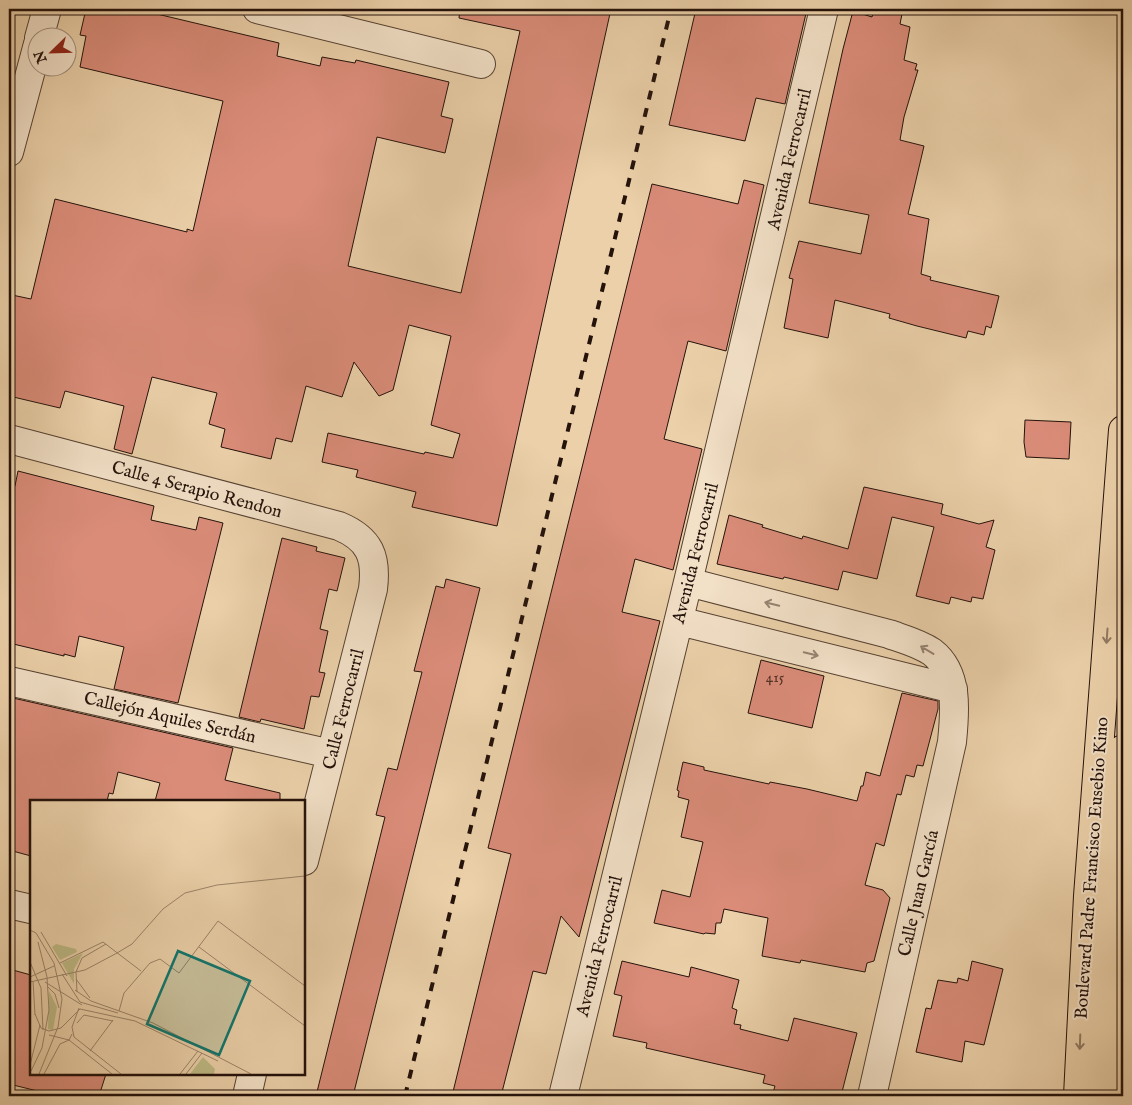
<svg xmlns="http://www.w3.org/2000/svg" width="1132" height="1105" font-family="'IM FELL English',serif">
<rect width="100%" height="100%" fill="#ebd0a9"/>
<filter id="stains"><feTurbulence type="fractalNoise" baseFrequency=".004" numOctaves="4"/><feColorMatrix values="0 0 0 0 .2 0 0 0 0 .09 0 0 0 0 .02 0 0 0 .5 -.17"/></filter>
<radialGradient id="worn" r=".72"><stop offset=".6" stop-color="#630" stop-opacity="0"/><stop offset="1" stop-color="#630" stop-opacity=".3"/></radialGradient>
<path fill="#da8c79" stroke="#24120b" d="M86 9H136L279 43 277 56 320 66 322 57 355 63 356 60 449 82 441 116 453 119 445 153 377 137 348 266 461 293 520 31 459 18 460 9H611L497 526 412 507 416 492 356 477 358 470 322 462 328 433 424 454 425 452 453 458 460 434 431 425 451 336 409 325 393 390 379 396 354 362 342 397 306 386 292 442 276 438 271 459 221 447 225 429 209 424 217 393 152 377 132 454 114 449 124 406 65 391 60 408 9 396V310L12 295 31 299 55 199 187 232V229L193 231 223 101 80 67 86 36 80 35Z
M696 9H807L785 104 756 98 745 141 669 125Z
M874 9H903L900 24 910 27 904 60 917 64 915 70H918L904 117 900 140 924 146 908 214 929 219 921 274 931 277 930 280 999 296 991 328 986 326 984 335 968 331 966 338 917 326 889 318 890 314 835 300 828 338 784 328 793 279 789 278 799 241 861 254 869 215 809 203 843 49 853 11 872 17Z
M744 180 764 185 726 351 688 341 664 439 702 449 673 570 635 559 622 612 660 621 579 937 561 916 546 974 533 971 501 1096H452L511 854 488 848 652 184 738 204Z
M1025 420 1071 422 1069 459 1026 457 1024 442Z
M18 471 154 506 151 520 196 530 199 517 223 523 178 703 114 689 124 647 79 636 75 657 64 654V656L9 643V484L15 486Z
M864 487 943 504 941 514 979 524 994 520 986 547 995 550 983 599 972 597 971 602 951 597 949 604 916 596 934 527 892 517 877 579 843 571 838 590 784 577 783 579 717 564 729 515 763 525 762 527 802 539 803 536 848 549Z
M282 538 317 547 316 551 345 558 337 591 329 589 320 629 328 631 319 672 325 673 319 697 311 696 304 729 261 719 260 722 239 717Z
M446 579 480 588 353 1096H316L385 817 376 815 388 768 397 770 422 672 414 671 436 586 444 588Z
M761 660 824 676 812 728 748 713Z
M902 693 938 701V709L923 766 917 765 914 777 906 775 901 795 897 794 884 846 876 843 865 885 883 890 890 898 874 961 867 963 865 972 801 960 800 963 762 956 768 918 724 909 721 923H716L715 934 705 933 704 934 654 923 662 890 690 897 703 842 681 837 689 800 678 797 679 791 677 790 683 762 704 767V770L769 784 770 782 807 789 857 801 861 786H863L866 772 880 776Z
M13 698 233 748 225 780 280 793V801H155L160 783 118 772 113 794 109 793 107 801H31V856L9 850V716Z
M622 961 689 977 691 967 739 980 732 1008 737 1010 734 1024 741 1025 740 1029 788 1041 794 1018 857 1033 841 1096H772L775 1086 763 1083 765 1075 646 1048 647 1043 613 1036 622 996 614 994Z
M972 961 1003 969 984 1045 965 1041 962 1062 916 1052 926 1008 931 1009 938 980 957 983 958 978 968 981Z
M9 969 31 975V1074H106L99 1096H58L9 1084Z"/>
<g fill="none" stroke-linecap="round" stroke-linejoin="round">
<defs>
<path id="minor" d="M257 9 481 64
M39 38 47 9
M9 152 38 44
M9 439 339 526C370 539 377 557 373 589L304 861
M688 582 889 634C903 639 919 643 932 652 959 673 955 712 952 742L872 1096
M679 621 953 689
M9 681 331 754
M9 904 31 909
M247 1096 252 1074
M563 1096 688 582 824 9"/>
<path id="major" d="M1078 1096 1088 896 1123 430
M1103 1096 1123 749"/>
</defs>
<use href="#minor" stroke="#564232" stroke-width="30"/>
<use href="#major" stroke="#24120b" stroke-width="30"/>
<use href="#minor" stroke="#f2e0c7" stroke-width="28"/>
<use href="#major" stroke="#ebd0a9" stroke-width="28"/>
<path stroke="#24120b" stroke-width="4" stroke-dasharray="9 9" stroke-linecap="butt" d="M405 1096 671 9"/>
</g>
<defs><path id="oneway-shaft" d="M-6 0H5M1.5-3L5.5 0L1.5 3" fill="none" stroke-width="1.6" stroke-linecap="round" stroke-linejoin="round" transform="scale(1.25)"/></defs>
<g stroke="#958372">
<use href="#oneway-shaft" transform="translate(772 604) rotate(-166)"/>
<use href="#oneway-shaft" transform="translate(927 650) rotate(-149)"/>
<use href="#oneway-shaft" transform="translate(811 654) rotate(14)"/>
</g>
<g stroke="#917a62">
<use href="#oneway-shaft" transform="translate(1107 636) rotate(94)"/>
<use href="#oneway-shaft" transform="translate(1080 1042) rotate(92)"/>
</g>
<g text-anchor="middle" stroke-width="4" stroke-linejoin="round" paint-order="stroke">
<g font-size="15" fill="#523026">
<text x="775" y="682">415</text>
</g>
<g font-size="18" fill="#24120b" stroke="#f2e0c7">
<text transform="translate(789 159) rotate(-77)" y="6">Avenida Ferrocarril</text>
<text transform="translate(197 489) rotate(15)" y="6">Calle 4 Serapio Rendon</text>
<text transform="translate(695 553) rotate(-76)" y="6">Avenida Ferrocarril</text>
<text transform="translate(343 709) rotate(-76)" y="6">Calle Ferrocarril</text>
<text transform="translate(170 717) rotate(13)" y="6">Callejón Aquiles Serdán</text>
<text transform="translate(1091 868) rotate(-86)" y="6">Boulevard Padre Francisco Eusebio Kino</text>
<text transform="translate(918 893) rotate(-77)" y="6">Calle Juan García</text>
<text transform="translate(599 946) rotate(-76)" y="6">Avenida Ferrocarril</text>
</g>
</g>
<g transform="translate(30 800)">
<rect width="275" height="275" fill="#ebd0a9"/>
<path d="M26 144 46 149 47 152 30 160 22 147ZM53 153 44 169V184L32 163ZM19 191 27 207 23 230 18 229ZM173 257 185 269 184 274H160Z" fill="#bdb984"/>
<path fill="none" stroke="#9b846a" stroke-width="1" d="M0 130 6 133 24 163 32 199 28 227 9 274M11 132 37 176M169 147 275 226M0 162 11 188 13 230M30 163 73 142 111 171M32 174 50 202 88 213M0 177 24 166M46 179 60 198M3 181 5 215M0 182 55 170 87 153 102 144 133 109 155 93 187 85 275 76M15 182 52 205M18 187 25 194 29 208M45 190 61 201 123 223 221 274M47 192 46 172 52 158 76 144M49 208 42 227 44 237 91 274M89 211 94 193 120 163 130 159 149 173 188 121 275 186M5 214 11 228 19 231 31 228 50 209 105 221 188 261M47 223 54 215 83 221M19 235 39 240 82 274M60 251 83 220M0 265 10 225M1 271 12 248 19 210 17 177 8 142M14 274 30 244 39 240 42 234M150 274 168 251M156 274 172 253"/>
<path fill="#0f766e" fill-opacity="0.15" stroke="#0f766e" stroke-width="2.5" d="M148 151 220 181 189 255 117 224Z"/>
<rect width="275" height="275" fill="none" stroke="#24120b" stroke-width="2.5"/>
</g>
<rect width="1132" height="1105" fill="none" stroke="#ebd0a9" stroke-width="30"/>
<rect x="10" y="10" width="1112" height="1085" fill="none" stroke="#24120b" stroke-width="2.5"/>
<rect x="15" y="15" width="1102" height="1075" fill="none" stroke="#24120b"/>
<g transform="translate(52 52) rotate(247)"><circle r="24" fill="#f2e0c7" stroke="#a08e7c"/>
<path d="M0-4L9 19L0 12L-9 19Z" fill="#8f2418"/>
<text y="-8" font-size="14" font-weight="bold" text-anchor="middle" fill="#24120b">N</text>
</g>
<rect width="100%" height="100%" filter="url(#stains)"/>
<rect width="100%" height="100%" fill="url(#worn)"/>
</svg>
